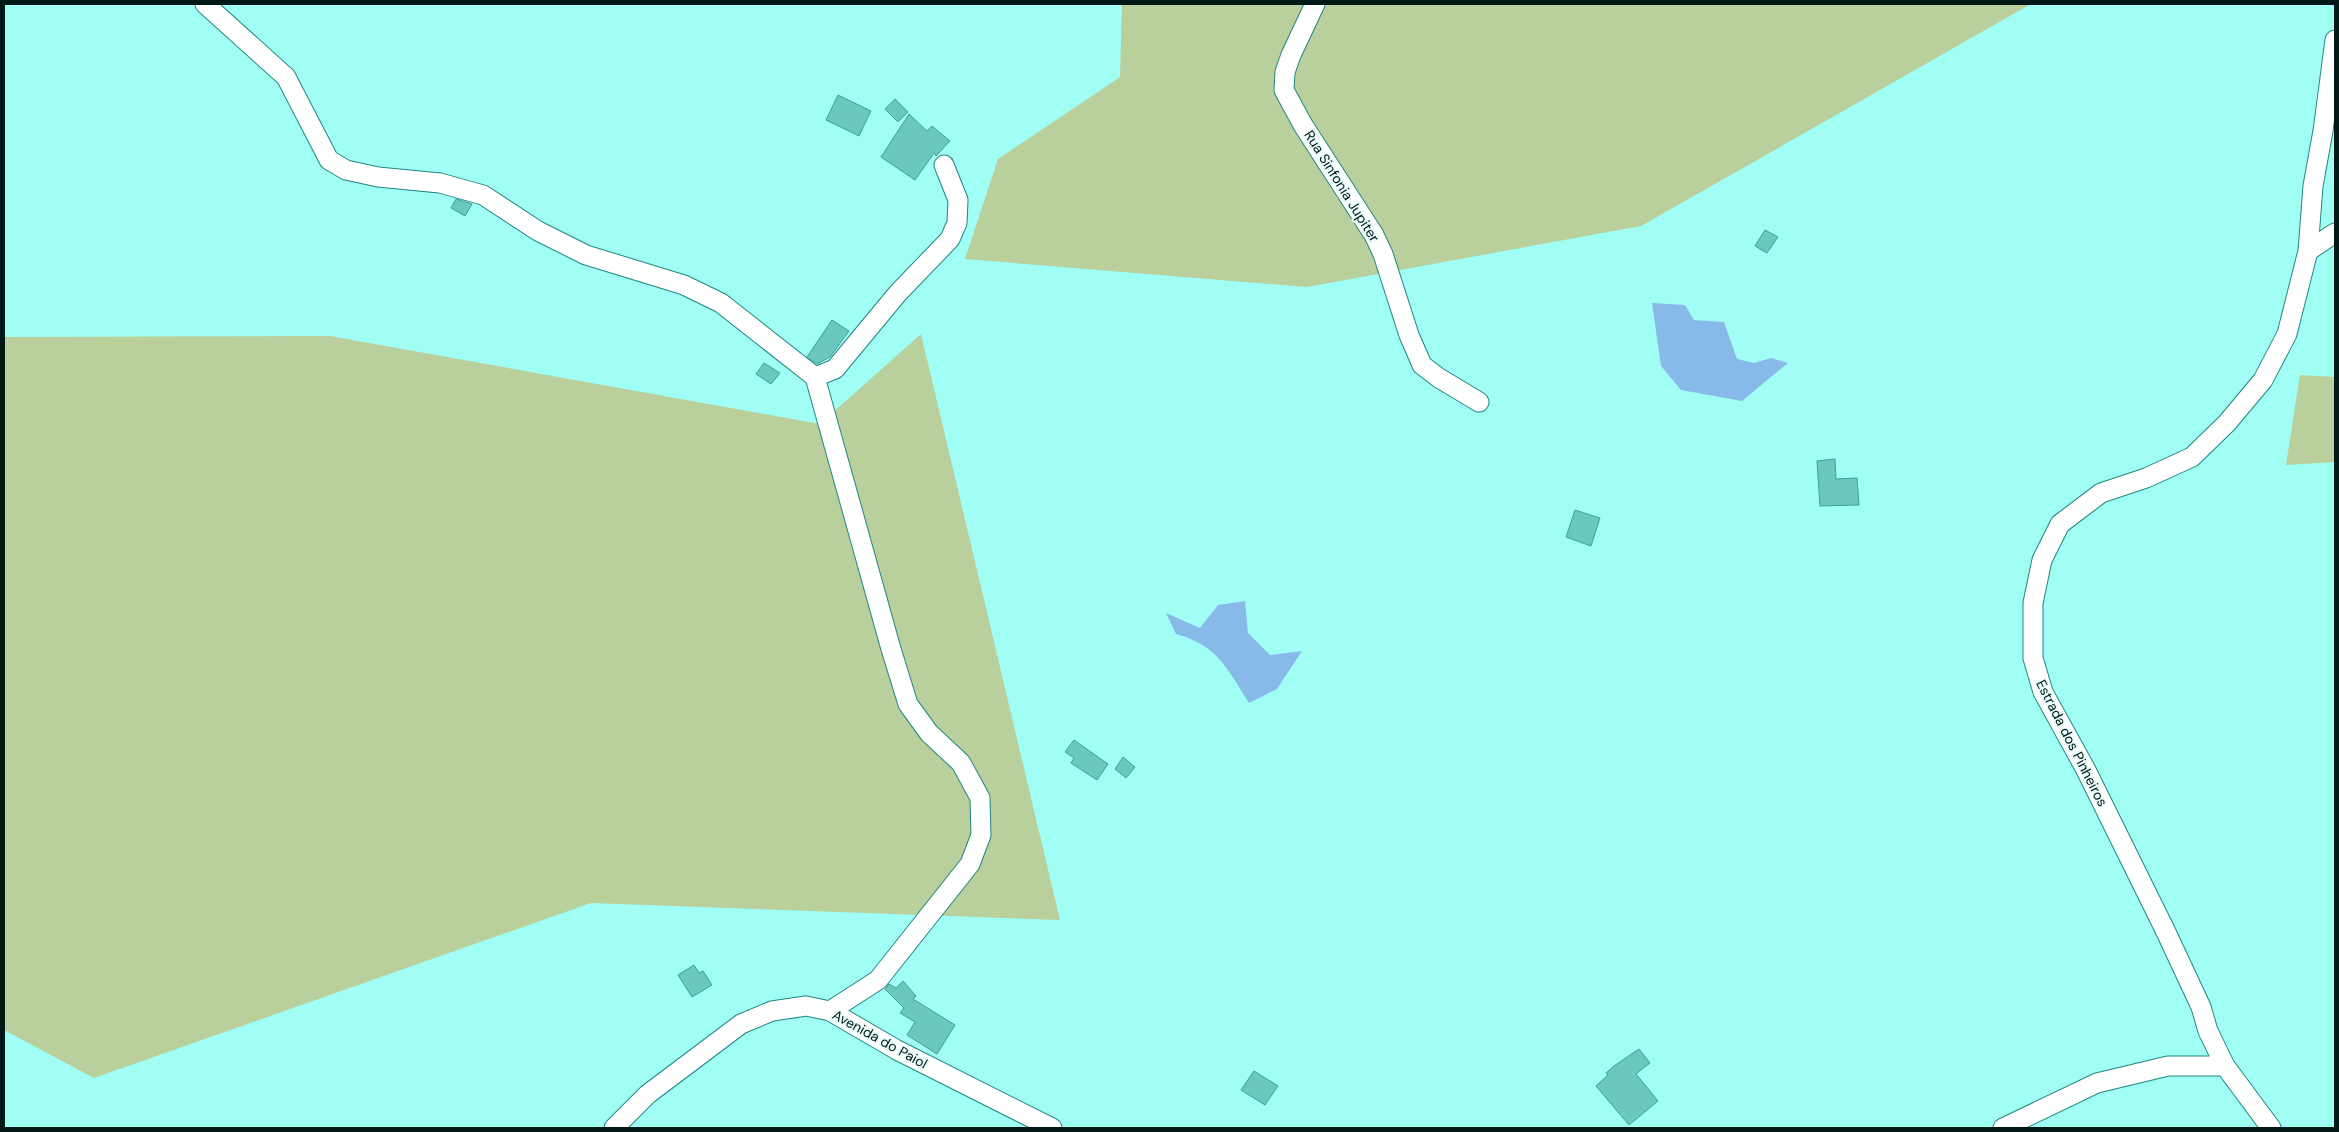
<svg xmlns="http://www.w3.org/2000/svg" width="2339" height="1132" font-family="'DM Sans',sans-serif">
<rect width="100%" height="100%" fill="#a0fef4"/>
<path fill="#b9cf9c" d="M1122 4H2031L1641 226 1307 287 965 259 998 159 1120 77Z
M921 334 1060 920 591 903 94 1078 4 1030V337L330 336 820 424Z
M2300 375 2335 377V462L2286 465Z"/>
<path fill="#88bae9" d="M1652 303 1685 305 1694 320 1724 322 1737 359 1754 363 1771 358 1788 363 1742 401 1681 390 1661 366Z
M1245 601 1248 633 1270 655 1302 651 1277 689 1249 703C1227 668 1217 645 1176 634L1166 613 1200 628 1218 605Z"/>
<path fill="#6ac8be" stroke="#3f9f97" d="M838 95 871 111 859 136 826 120Z
M895 99 908 112 898 122 885 109Z
M909 114 927 131 932 126 950 141 936 156 934 153 915 180 881 157Z
M456 199 472 204 465 216 451 208Z
M1765 230 1778 237 1767 253 1755 246Z
M832 320 849 331 830 357 817 364 807 357Z
M764 363 780 373 771 384 756 374Z
M1835 459 1836 479 1857 478 1859 505 1820 506 1817 461Z
M1575 510 1600 518 1591 546 1566 537Z
M1074 740 1108 764 1097 780 1071 763 1074 758 1065 752Z
M1123 757 1135 767 1126 778 1115 769Z
M694 965 699 973 703 971 712 985 692 997 678 975Z
M903 981 916 996 913 999 955 1025 937 1054 907 1035 915 1022 900 1013 904 1008 885 989 889 984 896 988Z
M1639 1049 1650 1063 1636 1074 1658 1101 1629 1125 1596 1086 1608 1075 1606 1073 1614 1066Z
M1254 1071 1278 1086 1265 1105 1241 1090Z"/>
<g fill="none" stroke-linecap="round" stroke-linejoin="round">
<defs>
<path id="street" d="M205 4 286 77 329 160 346 170 378 177 440 183 483 195 538 231 586 255 684 285 721 303 815 377 835 369 898 293 950 239 957 223 958 200 944 165
M1315 4 1291 55 1285 72 1284 90 1303 125 1374 235 1383 254 1409 335 1422 365 1439 378 1479 402
M2308 251 2335 233
M815 377 891 649 908 704 929 733 961 763 980 798 981 835 970 864 878 980 830 1011
M2225 1066 2208 1031 2201 1007 2166 932 2086 770 2043 692 2033 658V603L2042 560 2060 524 2101 493 2146 478 2192 457 2227 423 2263 380 2287 334 2308 251 2313 186 2323 131 2335 40
M614 1128 648 1094 741 1024 772 1011 806 1006 830 1011 897 1050 1052 1128
M2003 1128 2097 1083 2168 1066H2225L2271 1128"/>
</defs>
<use href="#street" stroke="#20877f" stroke-width="21"/>
<use href="#street" stroke="#fff" stroke-width="19"/>
</g>
<g text-anchor="middle" stroke-width="4" stroke-linejoin="round" paint-order="stroke">
<g font-size="14" fill="#001917" stroke="#eafbf9">
<text transform="translate(1342 186) rotate(58)" y="5">Rua Sinfonia Jupiter</text>
<text transform="translate(2072 743) rotate(63)" y="5">Estrada dos Pinheiros</text>
<text transform="translate(880 1039) rotate(29)" y="5">Avenida do Paiol</text>
</g>
</g>
<rect width="2339" height="1132" fill="none" stroke="#001917" stroke-width="10"/>
</svg>
